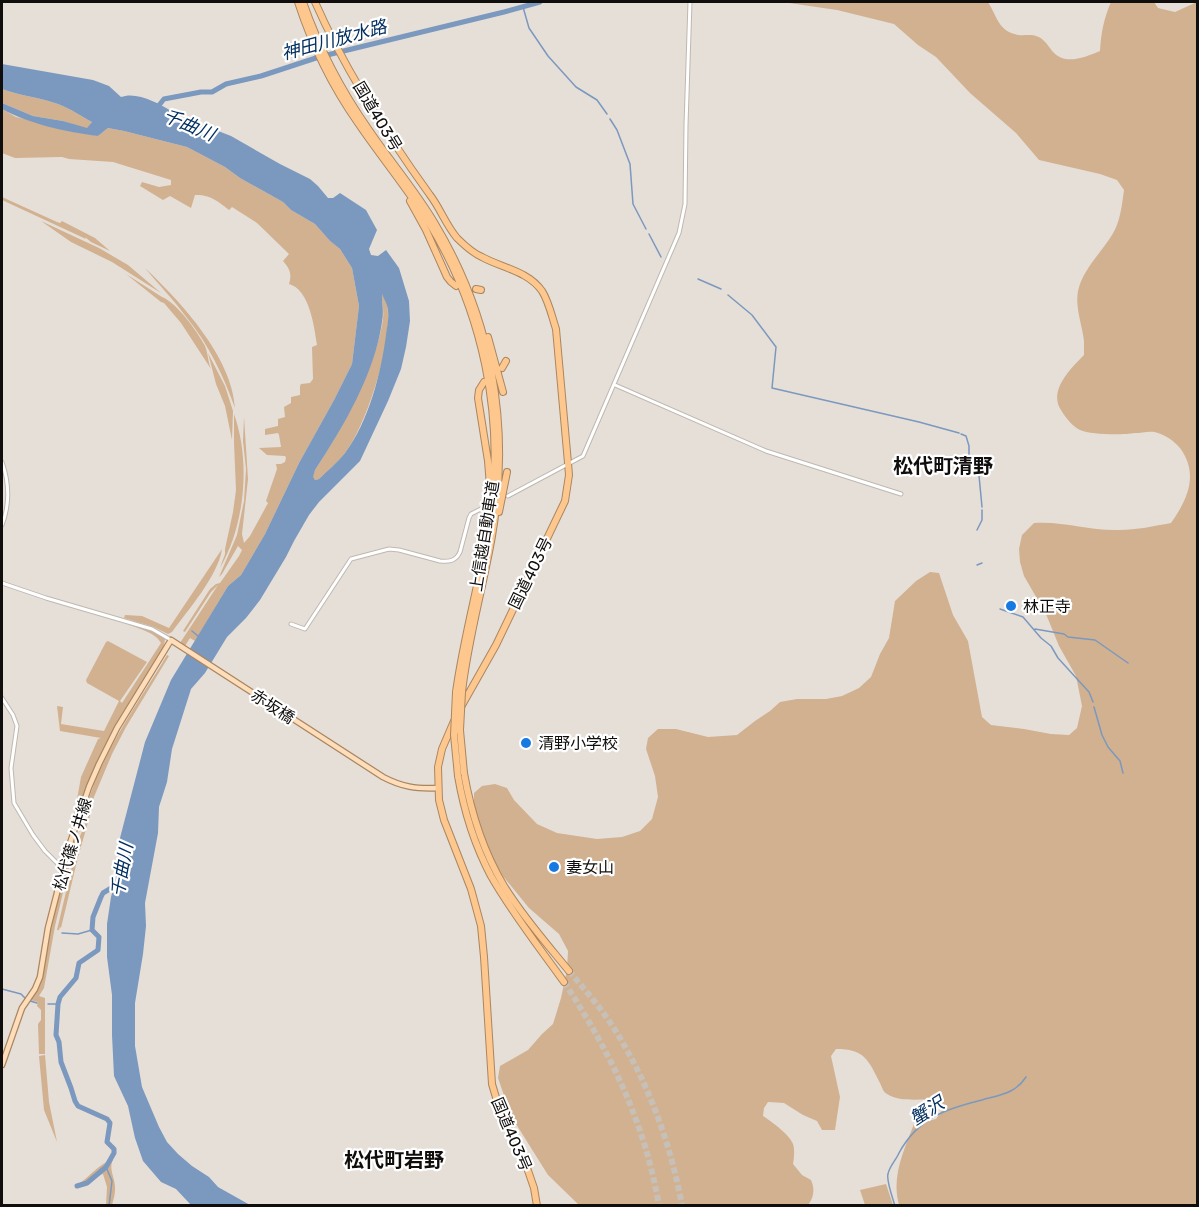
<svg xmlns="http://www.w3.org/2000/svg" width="1199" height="1207" font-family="Rubik,'Noto Sans JP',sans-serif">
<rect width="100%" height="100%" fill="#e6dfd8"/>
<path fill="#d1b190" d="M782 2H988C997 16 998 31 1018 35 1024 36 1031 34 1036 36 1042 37 1047 44 1050 48 1062 67 1083 58 1100 51 1101 33 1104 18 1111 2H1154L1158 8 1175 12 1197 2V1205H899C891 1177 904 1150 914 1124L936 1119 943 1109 938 1100C921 1098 902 1103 887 1094 883 1092 882 1087 880 1083 868 1059 864 1049 836 1049L831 1056 840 1097 835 1130H822L817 1121 803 1115 784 1103 768 1102 764 1108 763 1116C771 1121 790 1135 793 1144 795 1150 794 1158 793 1164L802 1175 811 1180C815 1189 814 1197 808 1205H579L548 1175 511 1116 498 1078 500 1066 528 1050 542 1034 553 1024 561 998 567 970 568 951 559 934 529 908 502 875 490 853 481 830 474 808V793L482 786 495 784 507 788 514 800 537 824 557 833 597 839 622 837 640 831 652 819 658 797 655 776 646 749 648 738 658 729H676L708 737 737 735 755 721 770 711 780 702 797 699H826L842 696 859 688 871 677 880 654 889 638 895 601 916 581 930 572 939 573 953 615 968 641 982 717 991 725 1024 729 1051 734 1069 735 1077 728 1082 706 1076 676 1059 646 1046 614 1024 576 1020 562 1019 549 1022 535 1034 523C1064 521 1090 531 1119 530 1137 530 1154 526 1171 523 1188 499 1199 474 1180 448 1174 441 1167 436 1158 433 1151 430 1142 433 1135 433 1123 435 1091 435 1080 430 1073 427 1065 417 1061 410 1048 391 1071 368 1084 355 1084 351 1084 346 1084 341 1082 324 1075 308 1078 291 1083 269 1101 253 1112 235 1120 223 1122 205 1124 190L1117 180 1100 174 1039 160 1016 133 970 93 936 57 918 45 894 24 837 10Z
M2 89C20 96 39 97 58 104 69 108 81 116 92 122L87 129 63 121 33 116 2 103Z
M2 109 16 117 98 136 108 128 124 131 187 147 225 167 240 178 283 202 291 210 315 224 330 241 340 249 352 268 359 306 352 364 334 400 299 463 265 534 241 575 228 586 195 641 190 638 185 646 180 643 218 585 211 592 185 632 183 631 210 589 216 584 220 583 239 556 242 550 238 546 222 574 219 577 237 535 244 501 246 469 243 441 244 417 248 479 242 534 244 543 250 536 268 503 266 501 277 469 276 464H281L285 462 286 458 285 456 267 455 259 448 281 447 279 435 278 433 265 435V429L278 426V419L285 417 284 407 291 403V397L300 395V386L301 384 310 383 313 379 312 347 317 345C314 327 310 290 289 284 292 274 290 269 283 261L289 254 257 223 232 207 229 210C218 201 209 194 195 195L191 208 170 196 163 200 140 186 142 182 159 187 171 185V180L113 162 69 159 62 157 15 158 2 153Z
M2 197 57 222 60 223 62 221 95 238 110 251 91 242 85 237 86 239 2 200Z
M41 221 99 248 128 265 161 293 112 262 71 242Z
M145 268C181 302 232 357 235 408 223 375 209 345 187 318 174 300 159 285 145 268Z
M126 274 162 297C177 303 197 331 205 346 208 353 208 362 211 369L181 323 164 303 161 302Z
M381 291C384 298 388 305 388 313 390 349 367 424 345 453 338 462 327 471 319 479L315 480 312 478 315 470C338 435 356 403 371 363 376 349 381 334 383 319 384 309 382 300 381 291Z
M208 353 225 386 233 411 232 440 225 406 216 384Z
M234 414C251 461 245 525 220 568L225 554V549L233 512 236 490 234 443Z
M222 549C218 576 188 610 172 632L168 634 154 627 124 618 125 615 142 616 169 628Z
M122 621 147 629 165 637C166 653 142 684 133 697 105 737 89 781 72 827L81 777 98 739 101 738 60 731 57 706 63 707 61 724 104 731 119 701 87 683 86 680 106 642 108 641 147 662 120 701 122 703 161 643C154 630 132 628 122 621Z
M167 655 169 656 126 727 112 754 78 835C85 812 91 789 101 768 119 728 145 692 167 655Z
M93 805 78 857 61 928 60 927 59 930H57L78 841Z
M73 838 75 842 74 847 55 926 44 988 39 996 45 998V1054H39L38 1024 41 1020V1010L37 1006 38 1002 30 1000 39 984 59 892Z
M45 1055 49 1102 57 1142 44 1110 39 1056Z
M113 1160C108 1170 116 1179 115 1190 115 1195 113 1201 112 1205H106L107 1187 103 1174C97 1175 95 1179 89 1183 86 1185 82 1186 78 1187L77 1185C89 1178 100 1162 113 1160Z
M886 1184 893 1205H865L860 1190Z"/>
<path fill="#7b98bf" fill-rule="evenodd" d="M2 64 93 80 109 86 121 97C136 91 159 103 171 111L169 115 171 123 195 122 231 136 280 164 310 179 318 186 328 198H333L340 193 366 210 377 230 369 249 371 255 378 256 386 250 399 268 409 301 410 321 406 347 401 369 388 401 360 461 319 502 309 515 294 541 286 557 260 600 246 618 227 637 205 673 191 689 172 749 167 782 159 807 158 833 145 903 146 926 143 954 135 1003V1046L142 1087 159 1127 167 1142 178 1154 192 1166 209 1177 218 1187 250 1205H191L176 1189 161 1182 143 1161 135 1138 128 1106 114 1076 112 1035V995L107 957V924L111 897 117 874 120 838 145 742 171 680 228 586 241 575 265 534 299 463 334 400 352 364 359 306 352 268 340 249 330 241 315 224 291 210 283 202 240 178 225 167 187 147 124 131 108 128 98 136C67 132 29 124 2 109V103L33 116 63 121 87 128 92 122C81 116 69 108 58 104 39 97 20 96 2 89ZM382 294C384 299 388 306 388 311 389 319 387 327 386 335 381 373 369 421 345 453 338 462 327 471 319 479L315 480 313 477 315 470C343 428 375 373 382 322 384 312 382 303 382 294Z"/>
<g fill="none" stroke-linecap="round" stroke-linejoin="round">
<path stroke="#7b98bf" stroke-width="1.5" d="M523 7 529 28 548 56 576 87 597 100 607 114
M502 11 504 12
M610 119 617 130 630 164 633 204 646 229
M649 234 661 257
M698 279 721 289
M728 295 752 315 776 347 772 388 919 422 959 433
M961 434 966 436 969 446V458
M969 462 978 465 982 507
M977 530 982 520V510
M977 565 982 563
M1000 609 1023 617 1041 638 1051 646 1058 658 1089 692 1093 702
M1035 629 1064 634 1068 637 1095 640 1128 663
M192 631 198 636
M1094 707 1102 735 1108 747 1120 761 1123 773
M62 933 78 934 92 930
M2 989 21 994 26 999
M30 1001 37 1003
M48 1004H58
M106 1167 112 1181 109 1206
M895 1206C893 1199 886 1180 888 1174 889 1167 896 1160 899 1153 918 1118 945 1109 982 1100 999 1095 1015 1094 1026 1077"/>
<path stroke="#7b98bf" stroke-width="5" d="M156 109 164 99 201 92H212L226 84 261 76 319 57 504 12 540 2
M77 1186 87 1183 106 1167 114 1153V1149L107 1142 110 1123 107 1119 78 1106 75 1101 71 1088 61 1062 59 1042 56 1035 58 1004 60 997 76 978 79 963 98 950 99 937 92 930 93 917 101 897 103 893 118 884"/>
<path stroke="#c6c0b9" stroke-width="6" stroke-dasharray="6 3" stroke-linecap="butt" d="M569 971C585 990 602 1009 615 1030 648 1082 671 1144 682 1206
M564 982C610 1052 645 1122 659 1206"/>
<defs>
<path id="minor" d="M615 385 766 451 901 494
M2 462C9 482 10 504 2 525
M508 496 583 456 679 233 685 204 686 125 690 2
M2 583 46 598 152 629 171 640
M291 624 305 629 351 559 389 549 399 550 440 561C449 562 456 561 460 552L469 518 471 514 485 507
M2 698 13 715 17 726 11 768 14 803 33 835 45 851 59 865 63 867"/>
<path id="major" d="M2 1065 22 1008 35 989 40 977 48 928 69 846 89 787 99 764 117 728 171 640 383 777C402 787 416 789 438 788"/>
<path id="highway" d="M298 2C312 45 332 86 358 123 381 157 407 188 429 223 483 311 505 417 490 519 481 577 464 634 456 692
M303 2C319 48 341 90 369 130 390 161 415 190 434 222 492 318 511 426 492 536 483 588 468 639 462 692
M315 2C345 70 386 134 430 195 440 208 446 225 457 238 464 245 473 253 482 257 502 268 528 271 542 291 549 302 552 317 556 329L568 463 569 475 565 501 496 645 461 707
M410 201 426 230 447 277 451 282 456 286
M476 289 481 290
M488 337 503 392
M502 368 506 361
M484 382 479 390 478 398 488 461 490 486
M499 512 507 472
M454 721 442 749 438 767 439 800 444 820 471 889 481 926 484 957 492 1084 500 1111 524 1159 534 1188 537 1206
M464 773C471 813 483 851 504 886 523 917 547 944 569 971
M458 776C464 811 474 844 491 876 512 913 539 947 564 982"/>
</defs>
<use href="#minor" stroke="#bfb8b1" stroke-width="5"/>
<use href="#major" stroke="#aa8660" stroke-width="7"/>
<use href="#highway" stroke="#aa8660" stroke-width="8"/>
<use href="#minor" stroke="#fff" stroke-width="3"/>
<use href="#major" stroke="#feddbb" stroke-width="4.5"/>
<use href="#highway" stroke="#fdc78e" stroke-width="6"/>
<defs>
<path id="highway-bridge" d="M456 692 454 735 458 776
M462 692 460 730 464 773"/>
</defs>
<use href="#highway-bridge" stroke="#aa8660" stroke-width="8" stroke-linecap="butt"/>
<use href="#highway-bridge" stroke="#fdc78e" stroke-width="6"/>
</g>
<g fill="#177ae3" stroke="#fff" stroke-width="2">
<circle cx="1011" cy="606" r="6"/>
<circle cx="526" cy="743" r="6"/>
<circle cx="554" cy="867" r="6"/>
</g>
<g text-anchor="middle" stroke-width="4.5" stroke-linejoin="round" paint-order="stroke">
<g font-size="16" fill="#100e0c" stroke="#fff">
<text transform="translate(378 116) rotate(59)" y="6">国道403号</text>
<text transform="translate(484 536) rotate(-81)" y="6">上信越自動車道</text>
<text transform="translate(530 573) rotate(-64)" y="6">国道403号</text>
<text transform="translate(273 706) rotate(33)" y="6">赤坂橋</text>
<text transform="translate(72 844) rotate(-73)" y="6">松代篠ノ井線</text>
<text transform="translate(512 1134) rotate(67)" y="6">国道403号</text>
</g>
<g font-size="16" fill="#100e0c" stroke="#fff" text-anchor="start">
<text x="1023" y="612">林正寺</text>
<text x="538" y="749">清野小学校</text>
<text x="566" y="873">妻女山</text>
</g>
<g font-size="18" font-style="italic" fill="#043060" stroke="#fff">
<text transform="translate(334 40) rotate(-15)" y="6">神田川放水路</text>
<text transform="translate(189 125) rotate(23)" y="6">千曲川</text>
<text transform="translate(122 870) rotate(-80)" y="6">千曲川</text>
<text transform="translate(927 1111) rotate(-32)" y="6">蟹沢</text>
</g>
<g font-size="20" font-weight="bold" fill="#100e0c" stroke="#fff">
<text x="943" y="473">松代町清野</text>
<text x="394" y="1167">松代町岩野</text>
</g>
</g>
<rect width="1199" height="1207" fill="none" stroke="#100e0c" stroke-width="6"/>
</svg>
